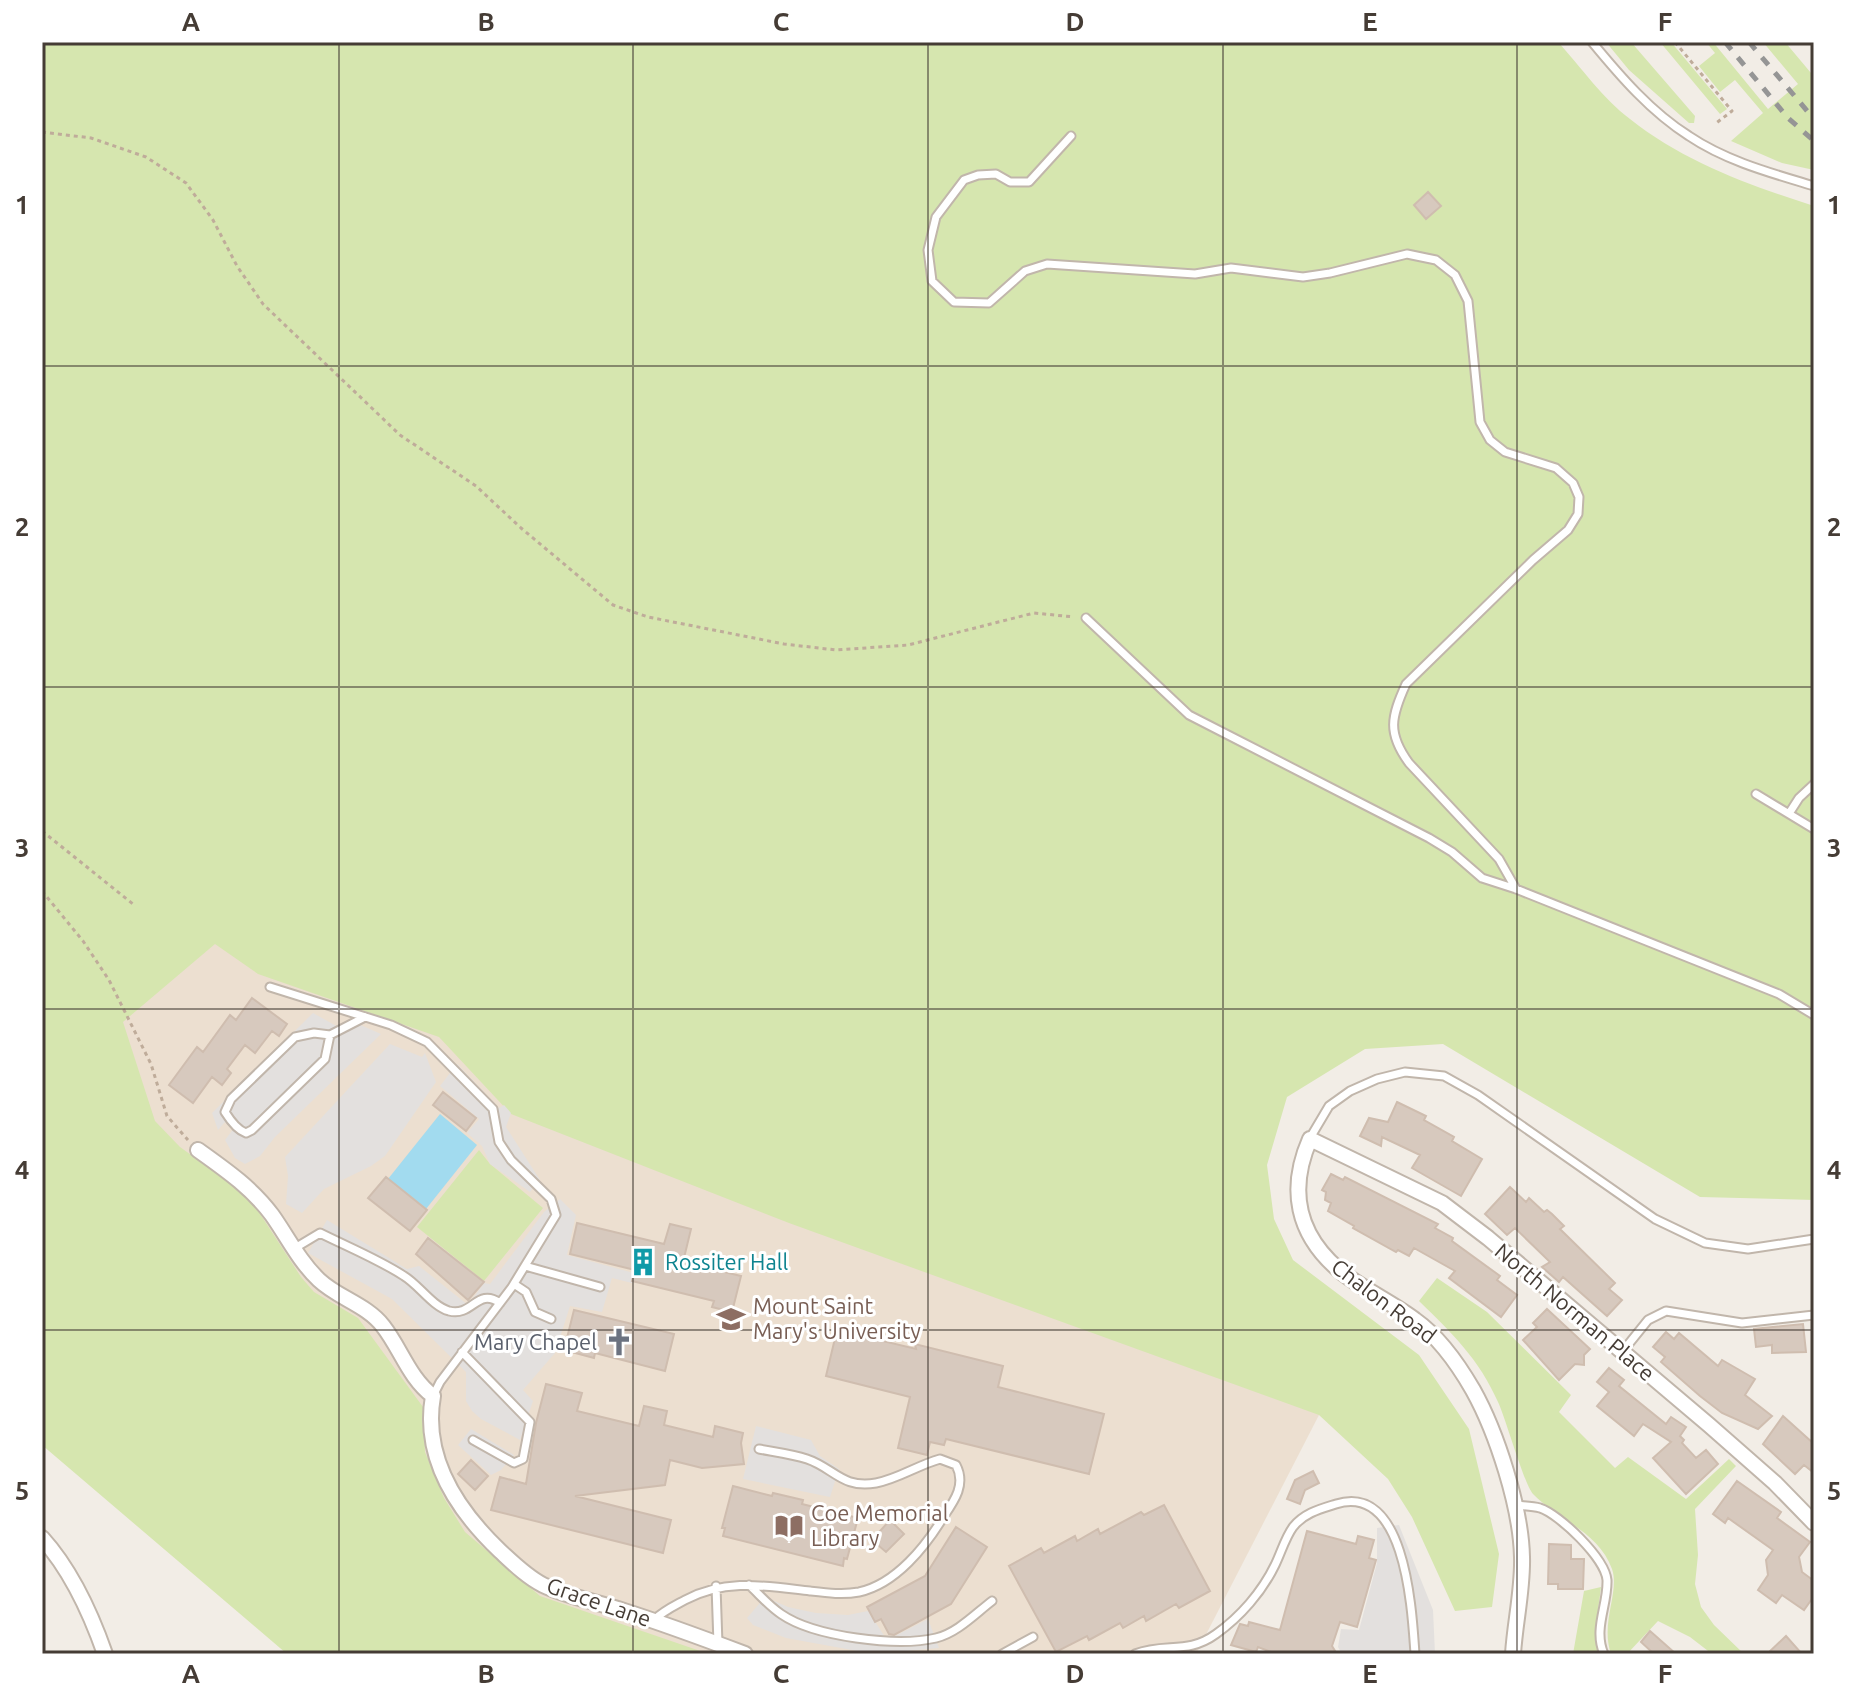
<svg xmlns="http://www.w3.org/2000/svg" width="1856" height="1696" font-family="Ubuntu,sans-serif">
<rect width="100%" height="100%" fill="#f2ede6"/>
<path fill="#ecdfd0" d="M231 912 1334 1375 1319 1415 1196 1654H616L509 1618 226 1262 94 1019Z"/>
<path fill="#d6e6af" d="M42 42H1558C1581 67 1603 99 1630 119 1684 162 1749 185 1814 206V1200L1700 1197 1443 1044 1365 1049 1287 1097 1267 1165 1274 1219 1293 1260 1419 1355 1469 1429 1499 1554 1492 1607 1455 1611 1412 1517 1388 1479 1319 1415 789 1223 511 1114 439 1037 258 974 215 944 123 1022 155 1121 180 1147 240 1190 251 1200 301 1277 314 1292 358 1318 423 1407 425 1452 444 1498 465 1532 540 1596 709 1654H287L42 1445Z
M1606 42H1631L1695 116 1694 123H1689L1629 70Z
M1660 42H1671L1727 109 1720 114Z
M1706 42H1713L1768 109 1798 84 1763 42H1785L1811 73 1814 71V170L1782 163 1731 141 1763 113 1735 80 1720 92 1699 66 1715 53Z
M479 1150 490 1164 543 1208 484 1281 417 1227Z
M1437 1278 1487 1312 1571 1395 1559 1412 1615 1468 1628 1457 1686 1499 1729 1459 1736 1466 1695 1509 1698 1555 1695 1584 1701 1607 1714 1625 1744 1654H1712L1690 1637 1658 1621 1627 1654H1611C1600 1622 1620 1592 1612 1569 1599 1532 1558 1520 1533 1494 1524 1484 1506 1419 1498 1402 1479 1359 1452 1333 1419 1301Z
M1601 1587C1599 1607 1592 1635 1601 1654H1573L1584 1591Z"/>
<path fill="#e3e0de" d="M313 1013 340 1028 349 1020 381 1034 275 1137 260 1156 245 1164 235 1158 225 1140 234 1128 225 1122 218 1130 212 1113Z
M390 1044 422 1057 425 1053 436 1082 385 1156 371 1166 324 1189 302 1213 286 1204 288 1176 285 1157Z
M457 1064 499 1108 504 1105 511 1113 506 1127 540 1180 530 1192 490 1164 482 1146 467 1133 479 1119 440 1086Z
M560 1199 576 1215 567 1255 634 1273 632 1283 612 1278 602 1312 570 1306 555 1353 523 1390 533 1401 520 1440 481 1419 472 1411 466 1401V1372L392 1299 308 1253 327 1220 407 1269 419 1266 468 1305 484 1283 490 1284 544 1212Z
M756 1426 811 1440 820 1456 839 1469 830 1497 743 1479Z
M471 1429 514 1455 501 1470 491 1475 458 1445Z
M1399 1525 1433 1610 1435 1654H1342L1338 1647 1341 1629 1359 1630 1377 1563V1528Z
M765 1597 788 1607 816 1613 848 1615 868 1611 887 1640 928 1619 939 1648 874 1654 786 1638 753 1625 747 1618Z"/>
<path fill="#a2dbef" d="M440 1114 477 1145 426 1209 388 1179Z"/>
<path fill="#d7c9be" stroke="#cfbdaf" stroke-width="2" d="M1428 192 1441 206 1426 219 1414 205Z
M252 998 287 1024 279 1036 272 1031 255 1053 245 1045 227 1069 231 1073 222 1085 212 1077 193 1103 169 1085 197 1047 203 1052 230 1015 236 1020Z
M443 1092 476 1118 466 1131 433 1105Z
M1397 1102 1426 1116 1424 1120 1454 1137 1452 1141 1482 1159 1461 1196 1412 1168 1420 1155 1382 1137 1381 1146 1360 1136 1369 1118 1388 1122Z
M1331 1174 1343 1180 1345 1177 1438 1224 1435 1228 1453 1238 1452 1241 1500 1276 1497 1280 1517 1295 1501 1317 1449 1278 1455 1271 1414 1248 1409 1256 1398 1250 1396 1252 1353 1228 1354 1226 1328 1211 1331 1203 1325 1200 1326 1192 1322 1190Z
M386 1177 427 1210 410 1231 368 1198Z
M1510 1187 1526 1202 1529 1198 1544 1212 1547 1210 1552 1214 1564 1226 1560 1229 1615 1283 1609 1289 1622 1300 1607 1316 1563 1277 1559 1282 1542 1267 1550 1262 1515 1228 1507 1235 1485 1214Z
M577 1223 664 1244 670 1224 691 1229 683 1262 741 1276 732 1312 712 1307 714 1301 632 1281 635 1270 570 1254Z
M428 1238 484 1282 468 1300 416 1254Z
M1547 1309 1590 1349 1584 1355V1365L1575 1364 1559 1380 1523 1340 1537 1327 1533 1323Z
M574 1310 674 1334 665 1371 595 1353 594 1358 564 1350Z
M1803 1324 1806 1352 1772 1353V1345L1756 1347 1754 1329Z
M837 1330 916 1349 915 1344 1003 1366 998 1387 1104 1414 1089 1474 946 1439 944 1445 930 1442 927 1455 898 1448 910 1397 826 1376Z
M1666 1332 1674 1339 1679 1333 1718 1366 1722 1360 1755 1379 1745 1395 1772 1416 1758 1429 1722 1413 1700 1396 1661 1362 1665 1357 1653 1347Z
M1609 1368 1624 1380 1619 1386 1666 1424 1671 1417 1686 1427 1680 1436 1684 1440 1682 1443 1696 1458 1706 1450 1718 1464 1686 1494 1653 1458 1671 1442 1643 1424 1634 1436 1597 1406 1609 1392 1597 1382Z
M546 1384 582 1393 577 1411 639 1426 644 1406 667 1411 664 1425 713 1437 715 1426 743 1433 741 1443 744 1464 702 1468 670 1460 665 1485 575 1496 671 1520 663 1553 491 1510 500 1477 526 1484 536 1423Z
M1783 1416 1814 1444V1473L1804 1465 1795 1474 1763 1444Z
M471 1460 488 1476 475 1490 458 1474Z
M1313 1471 1319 1483 1305 1490 1300 1504 1287 1499 1295 1480Z
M1737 1481 1781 1512 1777 1518 1810 1542 1799 1557 1802 1572 1814 1581V1596L1804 1610 1782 1595 1776 1603 1758 1590 1768 1575 1766 1560 1773 1550 1728 1518 1725 1523 1713 1514Z
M733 1486 772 1496 773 1493 803 1500 802 1504 858 1518 847 1559 844 1558 843 1566 723 1536 725 1528H722Z
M1164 1505 1210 1591 1179 1608 1176 1604 1146 1621 1144 1616 1123 1628 1120 1623 1089 1640 1087 1636 1056 1652 1009 1566 1041 1548 1044 1553 1075 1536 1077 1541 1098 1529 1100 1534 1141 1512 1144 1515Z
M890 1520 904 1534 886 1552 872 1540Z
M956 1527 987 1547 951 1604 894 1635 889 1634 881 1619 875 1622 867 1607 925 1576Z
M1307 1531 1356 1544 1358 1536 1374 1540 1369 1558 1376 1560 1357 1627 1340 1622 1332 1646 1337 1654H1276L1258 1647 1256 1652 1231 1645 1240 1624 1248 1626 1249 1622 1280 1630Z
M1549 1544 1571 1545V1559H1584L1583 1589H1558V1584H1548Z
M1650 1631 1676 1654H1654L1641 1642Z
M1786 1636 1802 1654H1767Z"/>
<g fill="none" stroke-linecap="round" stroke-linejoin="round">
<defs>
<path id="lane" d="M1592 42C1620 76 1651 112 1689 136 1726 161 1771 173 1814 186
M1071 136 1029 182H1010L996 174 978 175 964 180 936 217 928 250 932 281 954 302 989 303 1025 271 1047 264 1195 274 1231 268 1303 277 1330 273 1407 254 1436 260 1455 275 1468 301 1480 422 1490 440 1505 452 1556 468 1573 483 1579 497 1578 514 1568 530 1533 560 1406 684C1391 717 1387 733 1409 763L1499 859 1516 889
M1086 618 1189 715 1429 838 1452 852 1482 878 1516 889 1779 994 1814 1015
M1756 794 1814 829
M1790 812 1799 798 1814 784
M270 987 391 1025 427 1042 493 1109 499 1142 511 1160 551 1199 556 1215 512 1287 440 1382 433 1396
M330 1035 325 1059 252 1130 246 1133C237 1130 230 1120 225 1112L231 1099 295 1037 314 1033 330 1035 365 1017
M1310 1138 1329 1106 1350 1091 1377 1079 1405 1072 1444 1076 1478 1095 1655 1219 1705 1243 1748 1249 1814 1239
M295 1248 320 1233C348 1247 378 1259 404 1276 419 1285 432 1306 449 1311 473 1317 477 1287 500 1303
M525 1266 600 1287
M514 1284 526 1292 535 1312 551 1319
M1623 1351 1648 1320 1666 1311 1742 1323 1814 1315
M462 1352 530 1422 523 1459 514 1463 473 1440
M1515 1505C1523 1506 1532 1506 1540 1508 1559 1514 1605 1558 1607 1580 1608 1605 1593 1629 1604 1654
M749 1585C759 1594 769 1606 781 1614 814 1637 897 1647 936 1638 957 1633 975 1614 992 1601
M716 1586 718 1644
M654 1620C663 1611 674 1606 685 1600 726 1578 766 1586 810 1591 827 1593 843 1595 859 1592 896 1584 926 1546 944 1516 955 1500 966 1484 956 1465L940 1459C918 1465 898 1479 876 1483 842 1489 834 1468 807 1459 792 1454 775 1452 759 1449
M1002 1654 1033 1637
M1135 1654C1166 1642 1187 1655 1216 1634 1240 1617 1262 1592 1275 1565 1281 1553 1285 1538 1293 1527 1304 1513 1320 1509 1336 1504 1406 1482 1412 1611 1415 1654"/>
<path id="street" d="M198 1150C226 1170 252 1188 272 1215 287 1236 299 1261 319 1280 338 1298 367 1305 383 1326 401 1349 409 1378 433 1396 422 1458 457 1510 500 1551 513 1563 527 1577 543 1585 568 1597 598 1602 624 1611 665 1624 705 1639 745 1654
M42 1538C71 1570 91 1614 105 1654
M1513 1654C1515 1622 1523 1589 1522 1557 1521 1508 1497 1433 1473 1390 1458 1364 1439 1337 1415 1320 1391 1302 1362 1289 1339 1270 1297 1234 1288 1189 1310 1139L1442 1203 1488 1238 1709 1425 1775 1483 1814 1523"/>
</defs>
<use href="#lane" stroke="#c1b6ab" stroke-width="11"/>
<use href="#street" stroke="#c1b6ab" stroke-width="18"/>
<path stroke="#bfac9a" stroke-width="3" stroke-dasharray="4 4" stroke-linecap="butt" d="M1675 42 1732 111 1715 124
M42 132 91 138 146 157 186 183 213 220 237 266 263 304 400 435 476 486 521 528 613 605 648 617 784 644 836 650 908 645 1034 613 1074 617
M42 831 133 904
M42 891 83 941 109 980 151 1064 167 1116 188 1140"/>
<use href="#lane" stroke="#fff" stroke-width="7"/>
<use href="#street" stroke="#fff" stroke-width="14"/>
<path stroke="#959595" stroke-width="5" stroke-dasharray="10 10" stroke-linecap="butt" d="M1725 42 1788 118 1814 141
M1749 42 1814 119"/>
</g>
<path fill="none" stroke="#453c35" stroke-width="2" stroke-opacity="0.55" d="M339 42V1654M633 42V1654M928 42V1654M1223 42V1654M1517 42V1654M42 366H1814M42 687H1814M42 1009H1814M42 1330H1814"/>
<defs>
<symbol id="building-bare" viewBox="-9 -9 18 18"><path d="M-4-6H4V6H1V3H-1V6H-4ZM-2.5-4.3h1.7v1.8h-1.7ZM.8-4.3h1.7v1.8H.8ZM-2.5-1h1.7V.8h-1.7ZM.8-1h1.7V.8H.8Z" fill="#0f9aa8" stroke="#fff" stroke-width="2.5" paint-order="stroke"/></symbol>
<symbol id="university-bare" viewBox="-9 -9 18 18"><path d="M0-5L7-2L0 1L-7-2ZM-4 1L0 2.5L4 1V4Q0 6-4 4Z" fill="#8d6e63" stroke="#fff" stroke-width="2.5" paint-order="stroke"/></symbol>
<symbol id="church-bare" viewBox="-9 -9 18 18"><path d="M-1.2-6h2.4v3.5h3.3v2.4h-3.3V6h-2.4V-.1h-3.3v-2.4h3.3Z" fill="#6b7280" stroke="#fff" stroke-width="2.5" paint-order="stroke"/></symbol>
<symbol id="library-bare" viewBox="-9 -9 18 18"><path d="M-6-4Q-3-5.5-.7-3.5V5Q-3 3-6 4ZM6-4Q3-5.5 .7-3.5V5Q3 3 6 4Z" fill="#8d6e63" stroke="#fff" stroke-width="2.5" paint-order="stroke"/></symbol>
</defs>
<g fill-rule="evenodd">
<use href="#building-bare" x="623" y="1242" width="40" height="40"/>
<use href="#university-bare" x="711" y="1299" width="40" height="40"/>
<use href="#church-bare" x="599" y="1322" width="40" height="40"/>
<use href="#library-bare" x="769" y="1506" width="40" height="40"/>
</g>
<g text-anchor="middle" stroke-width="6" stroke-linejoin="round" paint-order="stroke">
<g font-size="22" fill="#0d838f" stroke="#fff" text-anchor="start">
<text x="665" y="1270">Rossiter Hall</text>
</g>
<g font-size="22" fill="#453c35" stroke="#fff">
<text transform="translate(1384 1301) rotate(37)" y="8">Chalon Road</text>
<text transform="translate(1575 1312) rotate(40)" y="8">North Norman Place</text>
<text transform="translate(599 1602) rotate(19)" y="8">Grace Lane</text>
</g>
<g font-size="22" fill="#785e54" stroke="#fff" text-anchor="start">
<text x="753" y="1314">Mount Saint<tspan x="753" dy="25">Mary's University</tspan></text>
<text x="811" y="1521">Coe Memorial<tspan x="811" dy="25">Library</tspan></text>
</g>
<g font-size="22" fill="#5b616d" stroke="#fff" text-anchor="end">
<text x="597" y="1350">Mary Chapel</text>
</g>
</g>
<rect width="1856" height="1696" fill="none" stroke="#ffffff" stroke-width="88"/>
<rect x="44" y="44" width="1768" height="1608" fill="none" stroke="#453c35" stroke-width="3"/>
<g font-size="26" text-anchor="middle" font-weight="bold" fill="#453c35">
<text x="191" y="31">A</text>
<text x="486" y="31">B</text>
<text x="781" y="31">C</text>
<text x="1075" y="31">D</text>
<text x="1370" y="31">E</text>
<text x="1665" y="31">F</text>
<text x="22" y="214">1</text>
<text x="1834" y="214">1</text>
<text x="22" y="536">2</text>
<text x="1834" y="536">2</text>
<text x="22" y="857">3</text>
<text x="1834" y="857">3</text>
<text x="22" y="1179">4</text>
<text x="1834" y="1179">4</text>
<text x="22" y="1500">5</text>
<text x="1834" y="1500">5</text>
<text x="191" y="1683">A</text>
<text x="486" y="1683">B</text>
<text x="781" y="1683">C</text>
<text x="1075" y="1683">D</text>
<text x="1370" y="1683">E</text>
<text x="1665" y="1683">F</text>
</g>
</svg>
